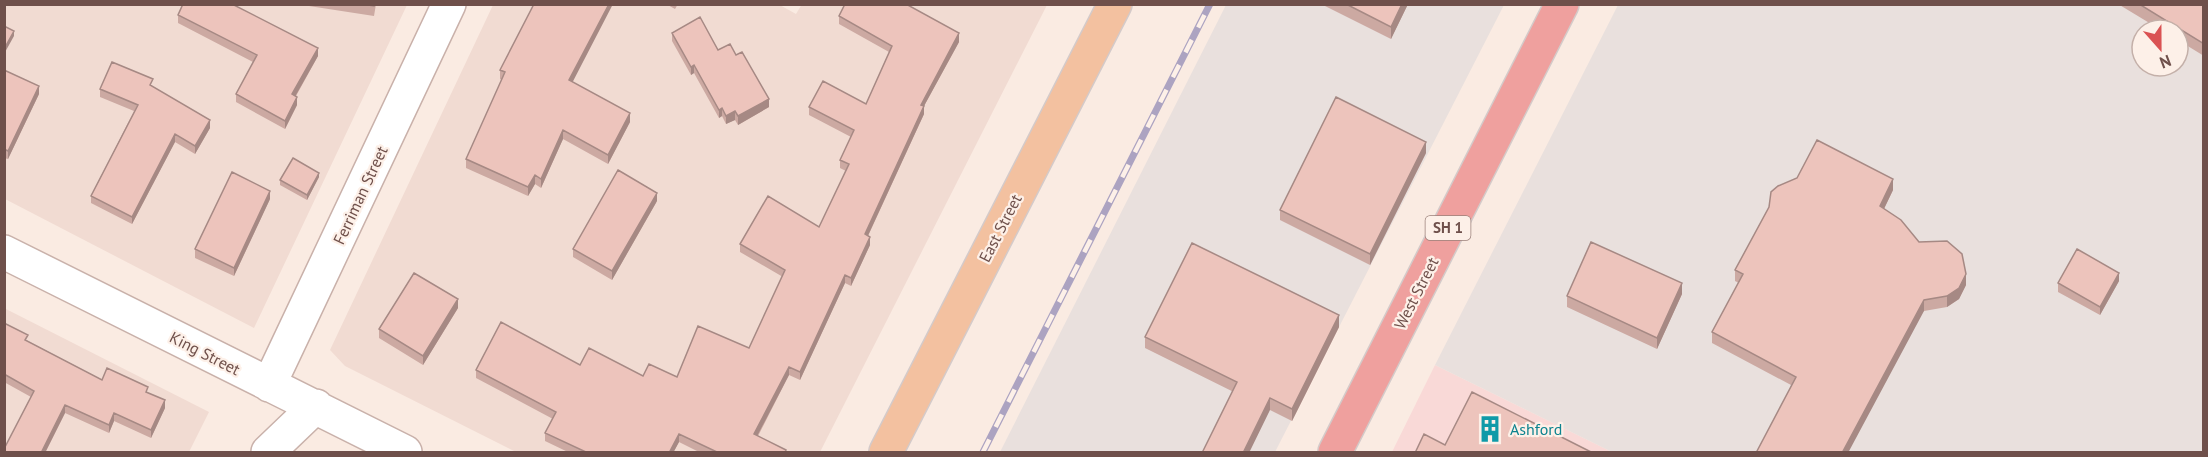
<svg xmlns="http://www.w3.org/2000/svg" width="2208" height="457" font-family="'PT Sans',sans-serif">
<rect width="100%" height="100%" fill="#faebe2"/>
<path fill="#f1dbd2" d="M778 4 796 14 802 4 1047 5 820 452H516L345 366 330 350 493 5Z
M4 5H407L254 328 5 199Z
M4 308 209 412 189 452H5Z"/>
<path fill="#f9d9d7" d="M1435 365 1612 452H1392Z"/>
<path fill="#e9e0dd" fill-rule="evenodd" d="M1226 5H1504L1275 452H1000Z
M1618 5H2203V452H1612L1435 365ZM2142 30H2178V66H2142Z"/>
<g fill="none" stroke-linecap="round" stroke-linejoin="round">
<defs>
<path id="minor" d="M4 252 405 452
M269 385 449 4
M268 452 316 406"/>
<path id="major" d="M886 452 1115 4"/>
<path id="highway" d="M1335 452 1562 4"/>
</defs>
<use href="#minor" stroke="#c9b1aa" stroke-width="36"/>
<use href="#major" stroke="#d4cac9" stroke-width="36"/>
<use href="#highway" stroke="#d4cac9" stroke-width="36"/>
<use href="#minor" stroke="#fff" stroke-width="33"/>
<use href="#major" stroke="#f3c1a0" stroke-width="33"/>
<use href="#highway" stroke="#efa09e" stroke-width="33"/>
<defs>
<path id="rail" d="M983 452 1210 4"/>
</defs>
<use href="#rail" stroke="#aca3c1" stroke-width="7"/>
<use href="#rail" stroke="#fdf0e8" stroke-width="4.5" stroke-dasharray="14" stroke-linecap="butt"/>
</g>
<path fill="#cca9a2" d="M296 4H376L374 16Z
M666 4H678L675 9Z
M1321 4H1408L1391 39Z
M2118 4H2204V56L2178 40V30H2161Z
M178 15 318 56 296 96 297 105 285 129 236 102V94L253 62 178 23Z
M839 16 959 42 924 106V114L868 236 870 245 851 286 845 283 800 380 789 375 758 436 786 453H701L679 442 673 453H570L545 441V433L553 419 476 378V370L580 365 643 376 677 377 749 348 783 277 740 252V244L819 227 846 171 840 168V160L851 137 809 115V107L866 104 889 52 839 24Z
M672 33 718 50 736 55 769 107 738 125 735 120 726 124 722 116 719 118 694 73 691 75 672 41Z
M4 70 39 94 8 159 4 158Z
M500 70 573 82 630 122 608 164 563 139 541 188 535 184 528 196 466 168V159L502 80 500 79Z
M153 87 210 128 195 154 175 142 132 224 91 203V196L134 111 100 97V89Z
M1426 153 1370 265 1280 220V210Z
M319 177 307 200 280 185V180Z
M1797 178 1893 190 1884 209 1966 285 1959 299 1947 307 1924 311 1791 385 1712 343V332L1739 283 1735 281V270Z
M270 199 234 276 195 258V249Z
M657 201 612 280 573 257V249Z
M2119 281 2100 315 2058 292V283Z
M1682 294 1657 349 1567 307V296Z
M458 308 423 365 379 338V329Z
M4 323 28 341 102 380 148 393 165 408 151 438 114 421 109 433 65 413 45 453H4L31 397 4 382Z
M1339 327 1292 421 1145 348V337Z"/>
<path fill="#a68984" d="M609 4H613L569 89V80Z
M1402 4H1408L1391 39V27Z
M14 31V36L4 54V49Z
M959 33V42L924 106V114L865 242V234L921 105Z
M318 48V56L292 102V94Z
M694 65V73L691 75V67Z
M39 86V94L8 159V151Z
M297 97V105L285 129V121Z
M769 99V107L738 125V116Z
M722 108V116L719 118V110Z
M735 111V120L726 124V116Z
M630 113V122L608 164V155Z
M210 120V128L195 154V146Z
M563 130V139L541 188V179Z
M175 134V142L132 224V217Z
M1426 142V153L1370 265V254Z
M319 173V177L307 200V195Z
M535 175V184L528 196V187Z
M1893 179V190L1880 217V206Z
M270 191V199L234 276V268Z
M657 193V201L612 280V271Z
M870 237V245L851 286V278Z
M2119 273V281L2100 315V307Z
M1966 274V285L1959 299 1947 307V296Z
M845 275V283L800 380V372Z
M1682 283V294L1657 349V338Z
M458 299V308L423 365V356Z
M1924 300V311L1848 453H1842Z
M1339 315V327L1292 421V409Z
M789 367V375L754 442V434Z
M1270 398V410L1249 453H1243Z
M165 400V408L151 438V430Z
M65 405V413L45 453H41Z
M114 413V421L109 433V425Z
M679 434V442L673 453H669Z"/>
<path fill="#edc4bc" stroke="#a68984" stroke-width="1.5" d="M183 4H232L318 48 292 94 297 97 285 121 236 94 257 55 178 15Z
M361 4H374V6Z
M534 4H609L569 80 630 113 608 155 563 130 541 179 535 175 528 187 466 159 505 72 500 70Z
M845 4H906L959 33 921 105 924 106 865 234 870 237 851 278 845 275 800 372 789 367 754 434 786 450 785 453H719L679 434 669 453H588L545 433 556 412 476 370 501 322 580 365 589 348 643 376 649 364 677 377 698 326 749 348 785 270 740 244 768 196 819 227 849 164 840 160 854 130 809 107 823 81 866 104 892 46 839 16Z
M1346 4H1402L1391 27Z
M2139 4H2204V44Z
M700 17 718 50 730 44 736 55 742 52 769 99 738 116 735 111 726 116 722 108 719 110 694 65 691 67 672 33Z
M4 26 14 31 4 49Z
M112 62 153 79 150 85 210 120 195 146 175 134 132 217 91 196 138 105 100 89Z
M4 70 39 86 8 151 4 149Z
M1336 97 1426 142 1370 254 1280 210Z
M1817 140 1893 179 1880 206 1901 220 1919 242 1947 241 1962 254 1966 274 1959 288 1947 296 1924 300 1842 453H1756L1796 377 1712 332 1743 274 1735 270 1769 207 1771 192 1778 186 1797 178Z
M293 158 319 173 307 195 280 180Z
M618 170 657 193 612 271 573 249Z
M232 172 270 191 234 268 195 249Z
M1591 242 1682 283 1657 338 1567 296Z
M1192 243 1339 315 1292 409 1270 398 1243 453H1202L1237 382 1145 337Z
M2077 249 2119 273 2100 307 2058 283Z
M414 273 458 299 423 356 379 329Z
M4 323 28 335 25 340 102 380 107 368 148 387 146 392 165 400 151 430 114 413 109 425 65 405 41 453H4V449L34 391 4 374Z
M1472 392 1593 453H1415L1424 434 1445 445Z"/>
<defs>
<symbol id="building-bare" viewBox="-9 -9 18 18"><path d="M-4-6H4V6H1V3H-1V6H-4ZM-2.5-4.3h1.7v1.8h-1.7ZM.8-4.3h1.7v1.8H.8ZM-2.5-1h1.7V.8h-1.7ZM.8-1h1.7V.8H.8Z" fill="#0f9aa8" stroke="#fdf0e8" stroke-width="2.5" paint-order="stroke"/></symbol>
</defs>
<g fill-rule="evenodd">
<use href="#building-bare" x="1471" y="410" width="38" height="38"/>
</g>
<g text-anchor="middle" stroke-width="4.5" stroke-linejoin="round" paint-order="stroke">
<rect fill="#fdf0e8" stroke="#9a807a" stroke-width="1.5" x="1425.5" y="216" width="45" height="24" rx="4.5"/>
<g font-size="15" font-weight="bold" fill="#6f504b">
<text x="1448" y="233">SH 1</text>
</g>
<g font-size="16" fill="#6f504b" stroke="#fdf0e8">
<text transform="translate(360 195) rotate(-65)" y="6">Ferriman Street</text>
<text transform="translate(1000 228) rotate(-63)" y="6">East Street</text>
<text transform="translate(1416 293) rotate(-63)" y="6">West Street</text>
<text transform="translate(205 353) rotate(27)" y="6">King Street</text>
</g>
<g font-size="16" fill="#0d838f" stroke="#fdf0e8" text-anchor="start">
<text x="1510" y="435">Ashford</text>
</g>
</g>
<rect width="2208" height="457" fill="none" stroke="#6f504b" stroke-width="12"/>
<g transform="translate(2160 48) rotate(159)"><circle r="28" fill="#fdf0e8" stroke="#c4b0a9" stroke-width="1.5"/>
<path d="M0-4.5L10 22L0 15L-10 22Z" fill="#da5253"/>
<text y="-9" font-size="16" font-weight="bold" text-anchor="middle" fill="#6f504b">N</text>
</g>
</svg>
